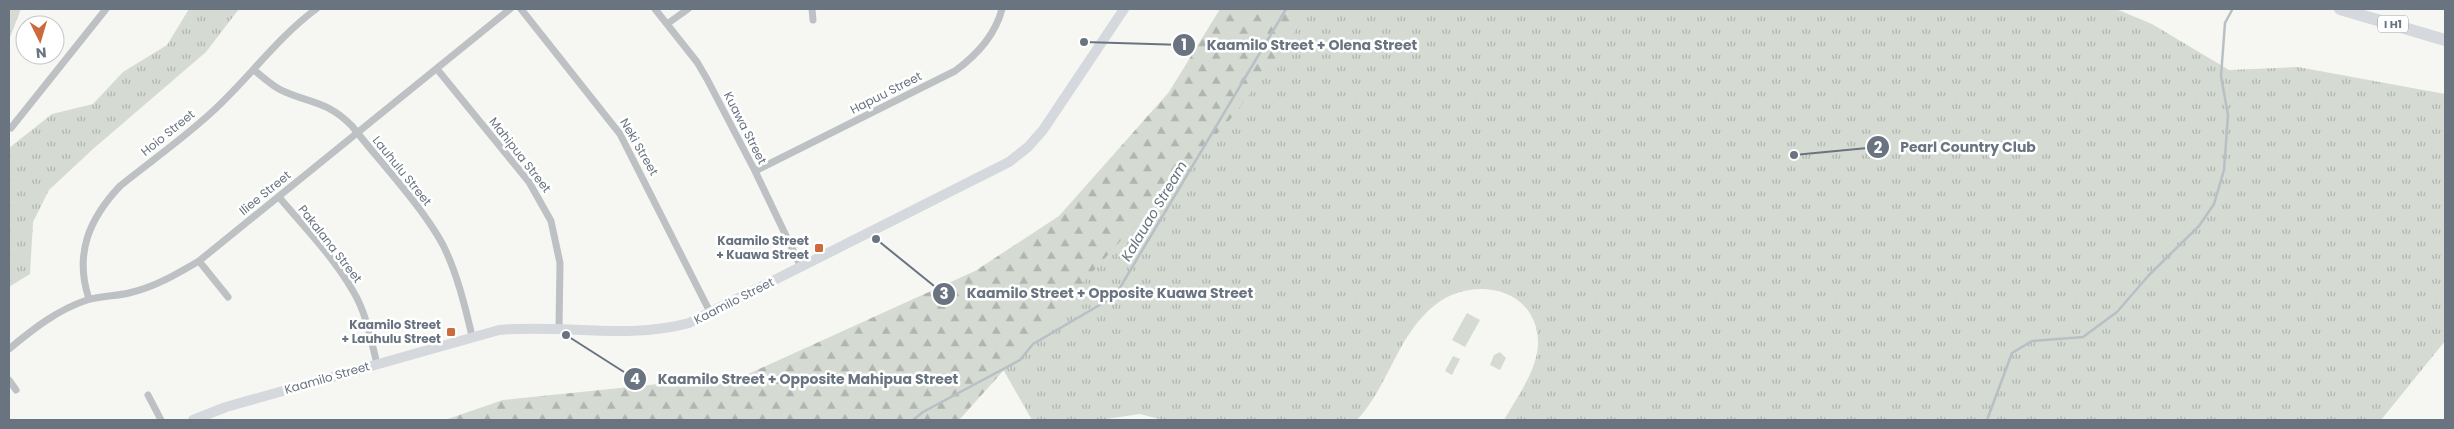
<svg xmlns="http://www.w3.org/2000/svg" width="2454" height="429" font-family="Poppins,sans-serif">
<defs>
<pattern id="grass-tufts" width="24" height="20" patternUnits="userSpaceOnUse" patternTransform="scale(1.25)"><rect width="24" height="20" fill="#d5dad3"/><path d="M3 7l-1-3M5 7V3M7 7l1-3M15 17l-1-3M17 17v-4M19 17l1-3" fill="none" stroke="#b1b5b0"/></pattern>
<pattern id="forest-firs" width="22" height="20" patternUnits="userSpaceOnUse" patternTransform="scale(1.25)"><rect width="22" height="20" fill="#d5dad3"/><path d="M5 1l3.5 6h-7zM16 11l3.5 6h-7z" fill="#b1b5b0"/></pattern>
</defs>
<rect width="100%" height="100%" fill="#f6f6f3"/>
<path fill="url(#grass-tufts)" d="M9 9H21L9 40Z
M189 9H239L206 52 93 149 49 190 33 222 30 274 9 287V148L52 114 93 104 123 72 167 45Z
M1248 9H2116L2152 24 2229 70 2298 67 2445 94V341L2381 420H1504C1517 397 1539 368 1538 341 1536 286 1471 276 1435 305 1397 335 1389 386 1357 420H1163L1140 414 1099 420H1032L988 343Z"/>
<path fill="url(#forest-firs)" d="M1220 9H1311L1235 114 959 420H445L503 400 746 375 975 271 1059 216 1169 92Z"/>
<path fill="#d5dad3" d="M1467 313 1480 320 1465 347 1452 340Z
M1500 352 1506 358 1500 370 1490 365 1494 355Z
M1453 356 1460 359 1452 375 1445 371Z"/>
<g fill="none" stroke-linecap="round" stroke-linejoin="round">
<path stroke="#b8c0c5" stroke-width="2.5" d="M913 420 923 412 1020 360 1033 344 1115 296 1286 9
M1987 420 2012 353 2032 341 2083 337 2117 312 2149 275 2199 226 2214 204 2224 170 2228 115 2221 76 2225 23 2232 10"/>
<path stroke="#bec1c4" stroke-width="7" d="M521 9 620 134 711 314
M655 9 697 62 707 79 755 171 801 267
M812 9 813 20
M667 24 688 9
M437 69 529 182 551 221 560 263 559 328
M254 70C263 77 273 87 283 91 312 104 327 101 352 126 380 162 422 206 443 245 457 273 465 306 472 336
M11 128 106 9
M755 171 955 71C977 55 995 36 1002 9
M279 197C304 227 333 256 353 291 366 312 371 340 377 364
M199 261 228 297
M89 299C74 254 89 219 120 186 151 161 184 138 213 111 249 78 277 38 316 9
M9 349C33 329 57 310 87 300 101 296 116 296 129 293 155 287 177 274 199 261L510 9
M9 380 16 390
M148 395 161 420"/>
<path stroke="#d5d8dc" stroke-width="10" d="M193 420 226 407 499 330C562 324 627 340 689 323L1009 162 1028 147 1043 130 1124 9"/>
<path stroke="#d5d8dc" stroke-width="12" d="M2340 9 2445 40"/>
</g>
<g fill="#cc6a3e" stroke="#fff" stroke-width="2">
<rect x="814" y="243" width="10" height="10" rx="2.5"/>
<rect x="446" y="327" width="10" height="10" rx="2.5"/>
</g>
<g text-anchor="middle" stroke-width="5" stroke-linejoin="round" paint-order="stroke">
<rect fill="#fff" stroke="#969ea6" stroke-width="1" x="2378" y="15.5" width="30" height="17" rx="4"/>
<g font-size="11" font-weight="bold" fill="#697480">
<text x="2393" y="28">I H1</text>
</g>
<g font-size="12" fill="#697480" stroke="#fff">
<text transform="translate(886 93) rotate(-27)" y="4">Hapuu Street</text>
<text transform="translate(745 128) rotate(63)" y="4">Kuawa Street</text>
<text transform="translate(168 133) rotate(-39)" y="4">Hoio Street</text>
<text transform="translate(639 147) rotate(60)" y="4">Neki Street</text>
<text transform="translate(520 155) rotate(52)" y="4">Mahipua Street</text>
<text transform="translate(402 171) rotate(51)" y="4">Lauhulu Street</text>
<text transform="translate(265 193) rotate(-39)" y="4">Iliee Street</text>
<text transform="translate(330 244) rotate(52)" y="4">Pakalana Street</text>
<text transform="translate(734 301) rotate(-27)" y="4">Kaamilo Street</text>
<text transform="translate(327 378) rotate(-16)" y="4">Kaamilo Street</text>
</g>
<g font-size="12" font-weight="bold" fill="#697480" stroke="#fff" text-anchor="end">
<text x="809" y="245">Kaamilo Street<tspan x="809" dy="14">+ Kuawa Street</tspan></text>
<text x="441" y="329">Kaamilo Street<tspan x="441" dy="14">+ Lauhulu Street</tspan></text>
</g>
<g font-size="14" font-style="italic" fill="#65747d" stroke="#fff">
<text transform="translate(1154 211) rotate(-59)" y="5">Kalauao Stream</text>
</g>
</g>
<path fill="none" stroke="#697480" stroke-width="2" d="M1084 42L1184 45M1794 155L1878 147M876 239L944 294M566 335L635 379"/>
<g fill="#697480" stroke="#fff" stroke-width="2">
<circle cx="1084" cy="42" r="5"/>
<circle cx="1794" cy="155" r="5"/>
<circle cx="876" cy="239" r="5"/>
<circle cx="566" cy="335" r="5"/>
<circle cx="1184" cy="45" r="12"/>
<circle cx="1878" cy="147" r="12"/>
<circle cx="944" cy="294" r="12"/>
<circle cx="635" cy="379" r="12"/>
</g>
<g font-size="15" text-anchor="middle" font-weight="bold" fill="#fff">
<text x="1184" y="50">1</text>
<text x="1878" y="153">2</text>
<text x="944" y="299">3</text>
<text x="635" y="384">4</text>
</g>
<g font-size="14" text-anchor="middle" font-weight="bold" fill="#697480" stroke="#fff" stroke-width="5" stroke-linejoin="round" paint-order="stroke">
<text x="1312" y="50">Kaamilo Street + Olena Street</text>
<text x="1968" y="152">Pearl Country Club</text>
<text x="1110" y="298">Kaamilo Street + Opposite Kuawa Street</text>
<text x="808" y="384">Kaamilo Street + Opposite Mahipua Street</text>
</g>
<rect width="2454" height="429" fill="none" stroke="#697480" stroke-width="20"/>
<g transform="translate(40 40) rotate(175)"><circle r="24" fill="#ffffff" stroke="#c3c7cc"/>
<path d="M0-4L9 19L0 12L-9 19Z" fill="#cc6a3e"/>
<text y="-8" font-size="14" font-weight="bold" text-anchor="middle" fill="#697480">N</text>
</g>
</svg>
